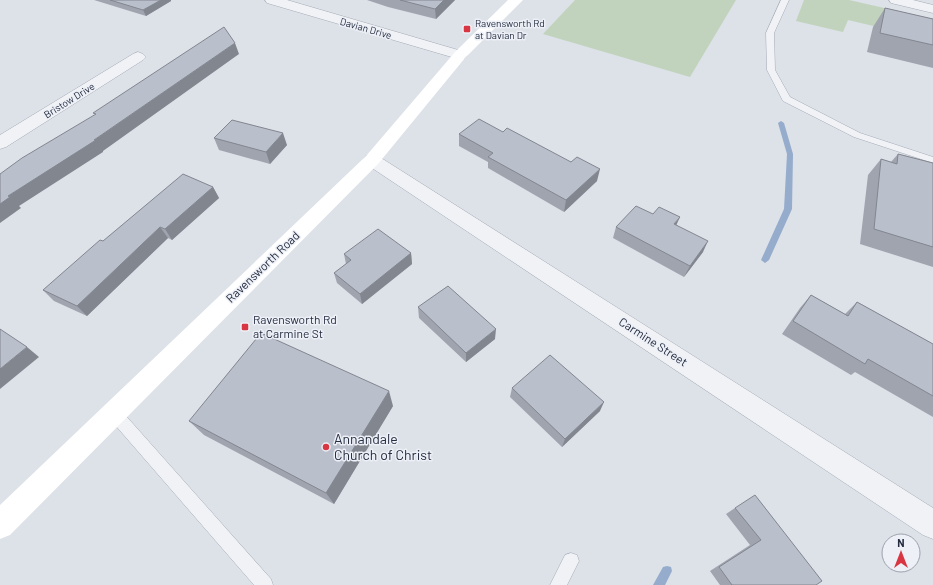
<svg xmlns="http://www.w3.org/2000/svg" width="933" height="585" font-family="Barlow,sans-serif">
<rect width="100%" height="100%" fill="#dde1e8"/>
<path fill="#c1d3bd" d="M575 0H736L690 77 543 34Z
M804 0H849L933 19V40L848 20 843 32 796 21Z"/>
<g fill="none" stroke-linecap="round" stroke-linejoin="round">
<path fill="#95accc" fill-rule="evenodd" d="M781 121 784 123 793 154 792 209 769 260 765 263 761 260 784 209 787 154 778 123Z
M667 566 671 567 672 571 665 585H653L663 567Z"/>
<defs>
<path id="service" d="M781 0H789L774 33 775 70 790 97 860 133 933 157V163L854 137 783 101 767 70 766 33Z
M114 406 119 408 271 579 273 585H254L109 418 107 413 109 408Z
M571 553 577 555 579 561 567 585H550L565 555Z"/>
<path id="minor" d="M265 0H287L465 52 467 55 465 58 460 59 455 58 267 3Z
M889 0H913L933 5V13L891 3Z
M138 52 143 54 146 57 143 60 6 147 0 149V135L133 54Z
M372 154 378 156 933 508V539L923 535 366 164 363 160 366 156Z"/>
</defs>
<use href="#service" stroke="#a6abb6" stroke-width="1"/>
<use href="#minor" stroke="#a6abb6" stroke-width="1"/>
<use href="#service" fill="#f0f2f6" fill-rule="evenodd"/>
<use href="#minor" fill="#f0f2f6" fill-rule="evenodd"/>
<path fill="#fff" fill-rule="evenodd" d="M508 0H523L465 58 378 164 10 535 0 539V505L366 156 455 52Z"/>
</g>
<path fill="#a0a4af" d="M94 0H171V1L146 16Z
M367 0H455L436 19 388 7Z
M885 8 933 19V68L867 52 873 27Z
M459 134 597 181 564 212 488 168V162L459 146Z
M214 138 287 145 270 164 219 150Z
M898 154 933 163V267L860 244 868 175 881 159 891 162Z
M213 187 219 198 172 240 168 238 87 316 54 301 43 290 103 241Z
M653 214 677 225 703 252 684 277 613 238 616 227Z
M411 253 412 264 362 304 337 283 334 273 346 264 344 254Z
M811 295 845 314 857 302 933 344V417L855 372 851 375 782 334 800 308Z
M418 307 495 339 466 362 419 318Z
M512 388 600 411 562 447 510 397Z
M393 406 334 504 204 435 189 421Z
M735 508 816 585H720L710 571 750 545 726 514Z"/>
<path fill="#82868f" d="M161 0H171V1L146 16 143 10Z
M444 0H455L436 19 435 9Z
M235 43 239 54 103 151V152L19 206 21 208 0 223V204L8 196 94 140Z
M283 133 287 145 270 164 266 152Z
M600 169 597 181 564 212 566 200Z
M213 187 219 198 172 240 165 229Z
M680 217 675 228 674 224Z
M160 227 168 238 87 316 77 306Z
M708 241 703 252 684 277 690 266Z
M411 253 412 264 362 304 360 294Z
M496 329 495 339 466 362V353Z
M27 347 39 357 0 389V369Z
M389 391 393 406 334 504 326 493Z
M604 402 600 411 562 447 565 439Z"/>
<path fill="#babfcc" stroke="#82868f" d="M110 0H161L143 10Z
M400 0H444L435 9Z
M885 8 933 19V45L880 33Z
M224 27 235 43 94 140H96L8 196 10 197 0 204V174L22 158 96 114 93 113Z
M479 119 503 132 507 128 571 162 577 157 600 169 566 200 488 157 493 153 459 134Z
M232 120 283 133 266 152 214 138Z
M898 154 933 163V247L874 229 881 159 897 164Z
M183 174 213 187 165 229 160 227 77 306 43 290 100 240 103 241Z
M636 206 653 214 659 207 680 217 674 224 708 241 690 266 616 227Z
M378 229 411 253 360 294 334 273 351 260 344 254Z
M448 286 496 329 466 353 418 307Z
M811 295 848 316 857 302 933 344V396L868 359 865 364 793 321Z
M0 329 27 347 0 369Z
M261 333 389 391 326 493 189 421Z
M550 355 604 402 565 439 512 388Z
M755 495 822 581 816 585H732L719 567 761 540 735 508Z"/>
<g fill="#d93643" stroke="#edf0f6" stroke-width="1.5">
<rect x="463" y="25" width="8" height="8" rx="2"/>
<rect x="241" y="323" width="8" height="8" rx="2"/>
<circle cx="326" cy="447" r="4"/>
</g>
<g text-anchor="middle" stroke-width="3" stroke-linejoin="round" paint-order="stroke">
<g font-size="10" fill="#252d40" stroke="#edf0f6" text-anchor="start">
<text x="475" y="27">Ravensworth Rd<tspan x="475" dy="12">at Davian Dr</tspan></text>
</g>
<g font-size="10" fill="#252d40" stroke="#edf0f6">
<text transform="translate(366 28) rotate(16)" y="4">Davian Drive</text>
<text transform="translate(69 100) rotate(-32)" y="4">Bristow Drive</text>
</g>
<g font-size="12" fill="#252d40" stroke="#edf0f6">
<text transform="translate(263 267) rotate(-44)" y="4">Ravensworth Road</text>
<text transform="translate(653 342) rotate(33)" y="4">Carmine Street</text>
</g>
<g font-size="12" fill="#252d40" stroke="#edf0f6" text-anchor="start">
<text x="253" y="324">Ravensworth Rd<tspan x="253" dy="14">at Carmine St</tspan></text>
</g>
<g font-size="14" fill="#252d40" stroke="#edf0f6" text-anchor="start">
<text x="334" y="444">Annandale<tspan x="334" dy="16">Church of Christ</tspan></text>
</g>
</g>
<g transform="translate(901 553)"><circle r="19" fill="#edf0f6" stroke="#9da2ad"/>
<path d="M0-3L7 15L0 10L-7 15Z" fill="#d93643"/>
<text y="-6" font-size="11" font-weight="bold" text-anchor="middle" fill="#252d40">N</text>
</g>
</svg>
